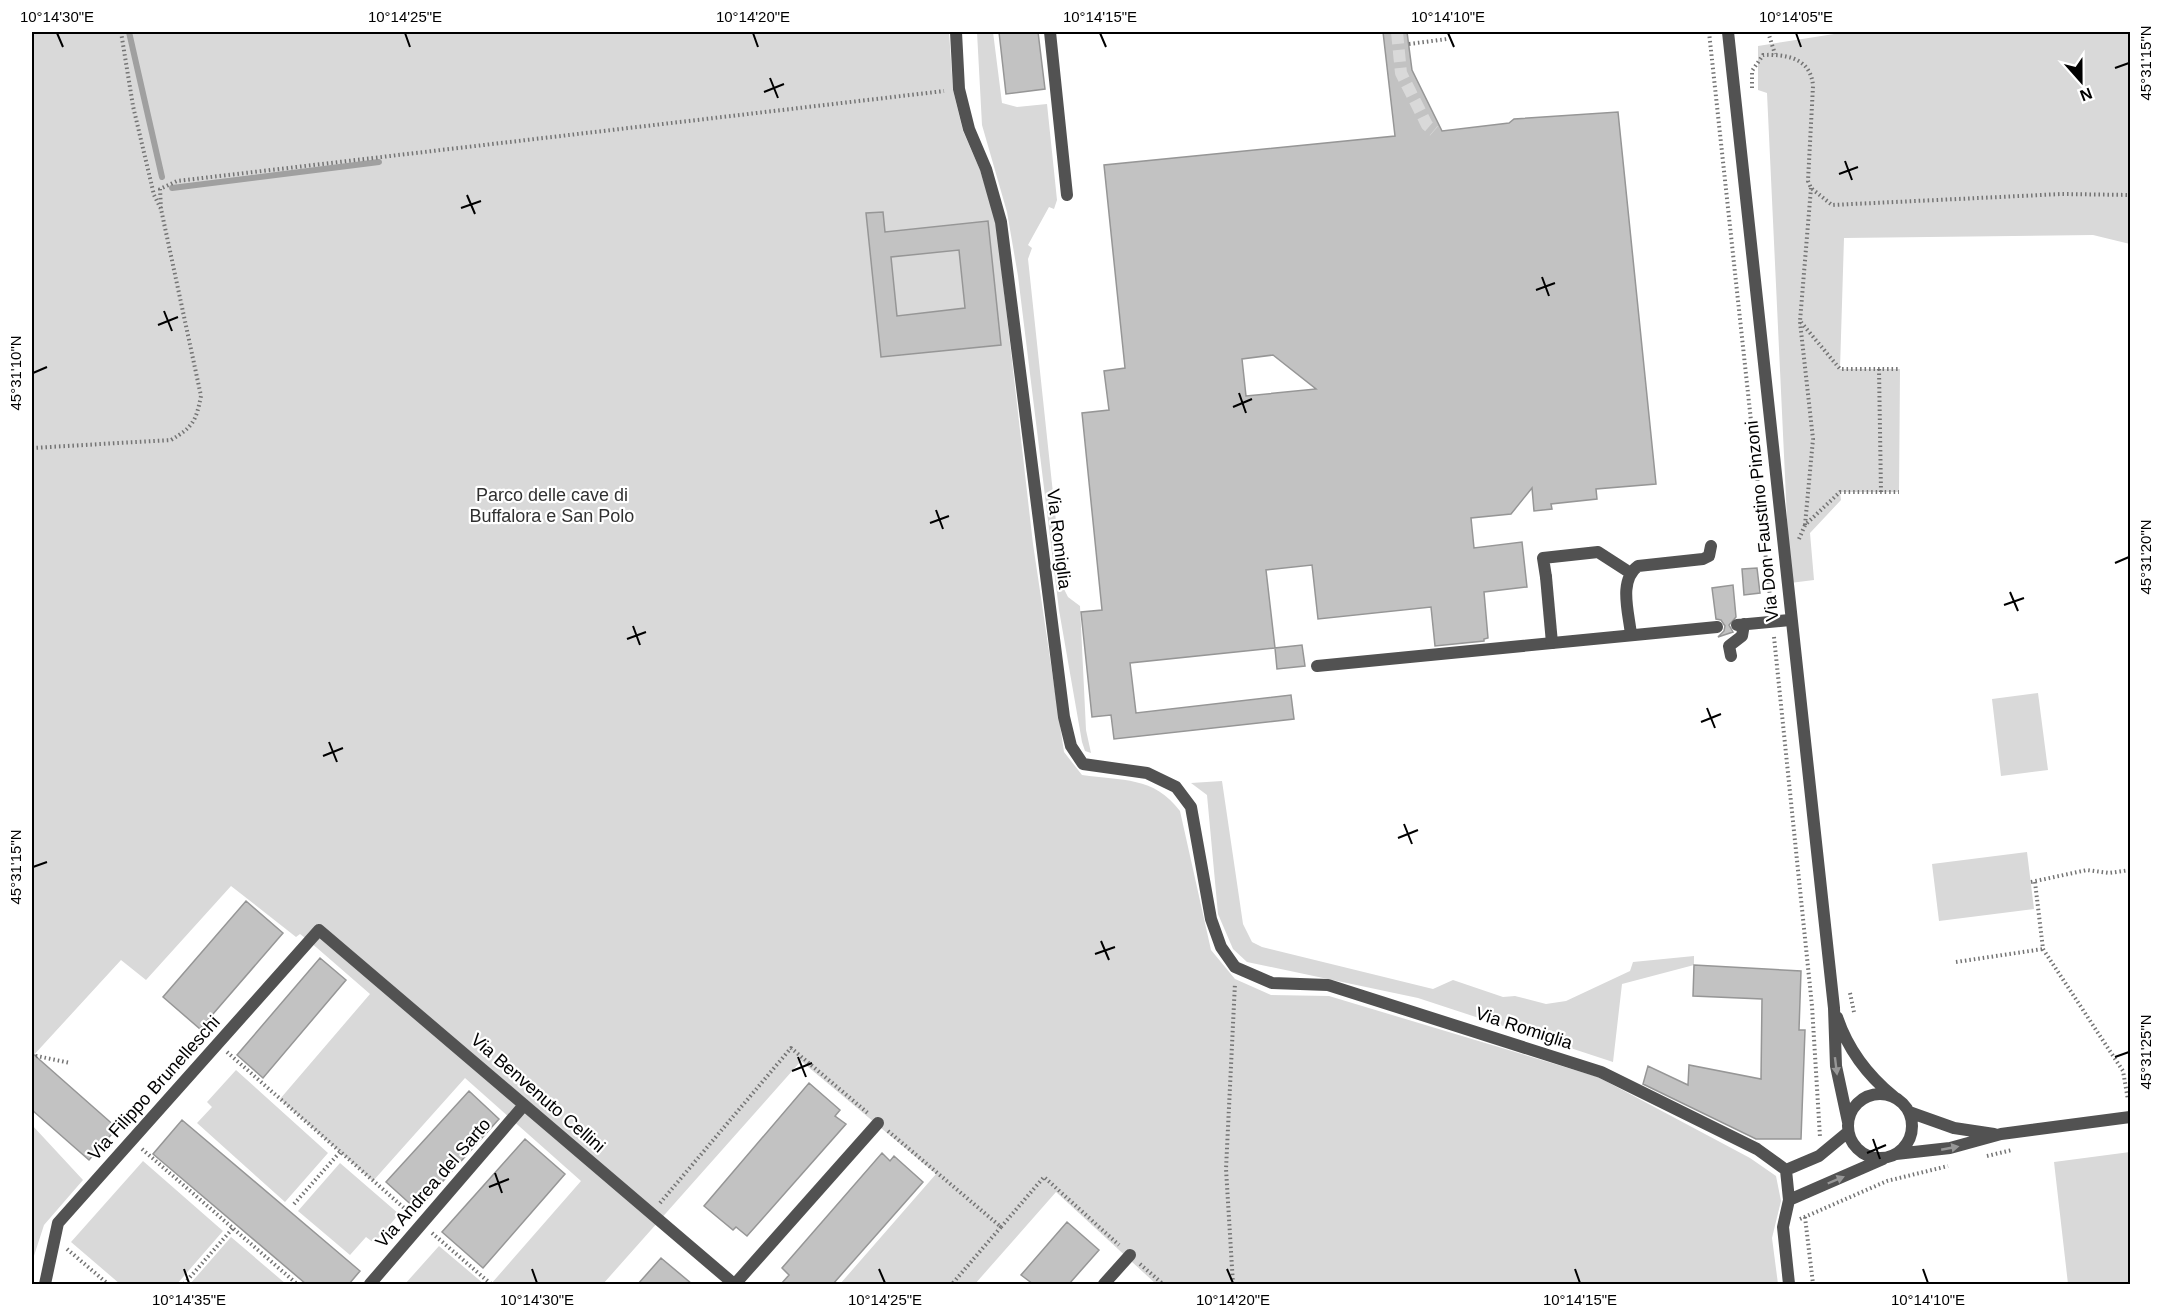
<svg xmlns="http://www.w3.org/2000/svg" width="2162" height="1316" font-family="Arial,sans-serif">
<rect width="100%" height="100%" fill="#fff"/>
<path fill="#d9d9d9" d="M32 32H949L953 90 963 131 980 170 996 221 1033 544 1064 752 1082 775C1122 781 1154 776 1180 811L1211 950 1235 979 1271 995 1329 996 1598 1077 1750 1158 1776 1176 1781 1201 1772 1238 1778 1284H1156L1056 1192 975 1284H840L936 1174 801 1061 603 1284H491L581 1181 465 1078 373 1181 280 1099 370 994 309 941 300 934 296 937 231 886 146 980 121 960 32 1057Z
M977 32H993L1002 103 1017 107 1047 104 1057 200 1054 209 1049 207 1028 245 1032 248 1028 259 1063 587 1068 597 1080 606 1086 730 1091 753 1085 751 1082 742 1059 610 1018 276 1007 212 982 125Z
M1847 32H2130V244L2093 235 1844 238 1840 369H1900L1899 492H1840L1841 500 1810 533 1814 580 1790 583 1767 93 1758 90V46Z
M2038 693 2048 770 2001 776 1992 699Z
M1222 781 1243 924 1252 942 1262 947 1433 989 1453 980 1503 997 1515 996 1546 1004 1566 1001 1630 971 1633 962 1694 956V965L1622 984 1613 1062 1418 998 1247 962 1233 949 1218 914 1207 795 1191 783Z
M2027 852 2034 909 1939 921 1932 864Z
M236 1070 328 1153 285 1202 197 1123 212 1107 207 1102Z
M32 1125 83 1180 44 1225 32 1262Z
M2130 1152V1284H2068L2054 1162Z
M143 1161 223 1231 177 1284H120L71 1242Z
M340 1163 399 1214 374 1243 366 1237 350 1255 298 1211Z
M231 1237 286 1284H190Z
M439 1246 484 1284H405Z"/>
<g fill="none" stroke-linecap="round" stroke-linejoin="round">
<path stroke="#a0a0a0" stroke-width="6" d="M129 32 162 177
M172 188 379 162"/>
</g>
<path fill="#c2c2c2" stroke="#969696" stroke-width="1.5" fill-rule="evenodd" d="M999 32H1038L1045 89 1006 94Z
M1383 32H1407L1412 70 1442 131 1509 123 1514 119 1618 112 1656 484 1596 489 1597 499 1551 504 1552 509 1534 511 1532 488 1511 514 1471 518 1474 548 1522 542 1527 587 1484 592 1488 638 1484 639V641L1435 646 1431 607 1318 619 1312 565 1266 570 1275 648 1130 663 1136 713 1291 695 1294 719 1114 739 1111 715 1092 717 1081 612 1102 610 1082 413 1109 410 1104 371 1125 368 1104 165 1395 136ZM1273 355 1316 389 1246 396 1242 359Z
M883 212 885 232 988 221 1001 345 881 357 866 213ZM959 250 965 308 897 316 891 257Z
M1757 568 1760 593 1744 595 1742 569Z
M1733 585 1736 617 1729 625 1733 632 1718 637 1724 631 1725 626 1721 620 1716 619 1712 588Z
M1302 645 1305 666 1277 669 1275 648Z
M246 901 283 933 200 1029 163 997Z
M320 958 346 980 263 1078 237 1055Z
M1694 965 1801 971 1799 1030H1805L1801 1139H1756L1643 1084 1648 1066 1688 1085 1689 1065 1761 1079 1762 999 1693 996Z
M32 1053 117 1128 89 1160 32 1110Z
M809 1083 840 1110 835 1116 846 1124 747 1236 736 1227 733 1230 704 1206Z
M469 1091 499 1119 417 1210 386 1182Z
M182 1120 360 1271 349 1284H306L153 1154Z
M525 1139 565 1174 483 1268 442 1232Z
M882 1153 890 1161 894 1156 923 1182 833 1284H781L789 1275 782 1268Z
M1067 1222 1099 1250 1069 1284H1033L1021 1275Z
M661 1258 692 1284H638Z"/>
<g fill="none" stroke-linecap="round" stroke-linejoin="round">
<path stroke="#d9d9d9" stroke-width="12" stroke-dasharray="12 6" stroke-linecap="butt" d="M1397 32 1401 73 1427 125 1434 131"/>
<path stroke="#747474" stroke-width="4" stroke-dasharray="1.5 3" stroke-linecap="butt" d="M121 32 133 106 154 195 161 209
M1709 32 1771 606
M1768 32 1775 54
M1409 44 1447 39
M1752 88V71L1763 55C1786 54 1811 58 1813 86L1808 181 1811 188 1832 205 2062 194 2130 195
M1811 188 1800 321 1840 369H1900
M1800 322 1813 439 1805 525
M1879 369 1881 492
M32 448 171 440C193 427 196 421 201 396L161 209 160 189 177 181 944 91
M1799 539 1805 525 1840 492H1899
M1774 637 1812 1006 1820 1137
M2031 882 2087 870 2109 873 2130 870
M2035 882 2043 949 2123 1071 2128 1100
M1956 962 2043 949
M1850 993 1854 1012
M227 1052 411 1214
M32 1059 37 1056 70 1063
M888 1131 1001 1227 952 1284
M142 1149 297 1284
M1987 1156 2012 1150
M660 1203 791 1048 869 1114
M294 1204 340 1152
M1805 1217 1813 1284
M1800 1219 1887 1181 1948 1166
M1001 1227 1044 1177 1119 1245
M432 1233 491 1284
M67 1249 108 1284
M1140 1264 1163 1284
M184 1284 233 1228
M1233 1284 1226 1169 1235 983"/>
<path stroke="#525252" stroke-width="12" d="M1050 32 1067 195
M1546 577 1543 558 1598 552 1629 572
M1737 625 1790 620
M1631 635C1629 613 1618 581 1638 566L1703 559 1709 556 1711 546
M1731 656 1729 646 1742 636 1744 624
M1317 666 1717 627"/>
<path stroke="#525252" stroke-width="12" d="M1546 577 1552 643"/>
<path stroke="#525252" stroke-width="12" d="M956 32 959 89 969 129 986 169 1001 222 1064 717 1071 746 1083 764 1147 773 1176 787 1191 807 1211 919 1221 947 1235 967 1272 983 1328 985 1601 1072 1757 1149 1786 1170 1789 1200 1783 1227 1789 1284
M1728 32 1834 1008 1836 1066 1848 1122
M1837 1017C1848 1050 1867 1075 1894 1097
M1848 1126a32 32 0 1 1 64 0a32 32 0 1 1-64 0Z
M1909 1112 1954 1128 1994 1134
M1896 1154 1950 1148 2001 1134 2130 1117
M1786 1170 1819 1156 1848 1132
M1789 1200 1883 1159
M45 1284 58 1223 319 930 734 1284
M370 1284 524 1105
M735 1284 878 1123
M1104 1284 1130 1255"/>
</g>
<defs><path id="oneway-solid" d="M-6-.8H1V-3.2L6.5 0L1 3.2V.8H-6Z" transform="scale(1.5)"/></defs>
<g fill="#979797">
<use href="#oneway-solid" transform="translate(1836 1066) rotate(83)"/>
<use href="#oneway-solid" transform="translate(1950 1148) rotate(-11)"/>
<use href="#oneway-solid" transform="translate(1836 1180) rotate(-23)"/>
</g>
<path fill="none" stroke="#000" stroke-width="2" d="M57 33 63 47M405 33 410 47M753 33 758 47M1100 33 1106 47M1448 33 1454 47M1796 33 1801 47M2115 68 2129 63M770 78 778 98M764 92 784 84M1845 161 1852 180M1839 174 1858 167M467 195 475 214M461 208 481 201M1542 277 1549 296M1536 290 1555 283M164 311 172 331M158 325 178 317M33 373 47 367M1239 393 1246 413M1233 407 1252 399M936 510 943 529M930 523 949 516M2115 563 2129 557M2010 592 2018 611M2004 605 2024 598M633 626 640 645M627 639 646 632M1707 708 1715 728M1701 722 1721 714M329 742 337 762M323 756 343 748M1404 824 1412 844M1398 838 1418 830M33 867 47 862M1101 941 1109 960M1095 954 1115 947M798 1057 806 1077M2115 1057 2129 1052M792 1071 812 1063M1873 1139 1880 1159M1867 1153 1886 1145M495 1173 502 1193M489 1187 509 1179M184 1269 189 1283M532 1269 537 1283M879 1269 885 1283M1227 1269 1233 1283M1575 1269 1580 1283M1923 1269 1928 1283"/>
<g text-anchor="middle" stroke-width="4.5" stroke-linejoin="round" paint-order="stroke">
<g font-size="18" fill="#303030" stroke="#fff">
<text x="552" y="501">Parco delle cave di<tspan x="552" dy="21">Buffalora e San Polo</tspan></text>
</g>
<g font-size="18" fill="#000" stroke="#fff">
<text transform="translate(1762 521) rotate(-96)" y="6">Via Don Faustino Pinzoni</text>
<text transform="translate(1059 539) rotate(83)" y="6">Via Romiglia</text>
<text transform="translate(1524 1028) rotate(18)" y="6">Via Romiglia</text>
<text transform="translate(154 1088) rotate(-48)" y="6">Via Filippo Brunelleschi</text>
<text transform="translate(538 1093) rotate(41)" y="6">Via Benvenuto Cellini</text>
<text transform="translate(433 1183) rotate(-49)" y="6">Via Andrea del Sarto</text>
</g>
</g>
<rect width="2162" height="1316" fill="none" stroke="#ffffff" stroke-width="66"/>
<g transform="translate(2081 81) rotate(159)" stroke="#ffffff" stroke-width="4.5" paint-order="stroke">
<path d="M0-4.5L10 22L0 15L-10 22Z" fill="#000000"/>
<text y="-9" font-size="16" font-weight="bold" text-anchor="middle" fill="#000000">N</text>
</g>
<rect x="33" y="33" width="2096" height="1250" fill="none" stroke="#000" stroke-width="2"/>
<g font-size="15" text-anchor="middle" fill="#000">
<text x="57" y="22">10°14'30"E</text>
<text x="405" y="22">10°14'25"E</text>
<text x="753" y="22">10°14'20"E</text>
<text x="1100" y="22">10°14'15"E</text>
<text x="1448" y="22">10°14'10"E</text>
<text x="1796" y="22">10°14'05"E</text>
<text transform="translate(2146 63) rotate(-90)" y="5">45°31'15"N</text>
<text transform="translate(16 373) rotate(-90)" y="5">45°31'10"N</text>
<text transform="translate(2146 557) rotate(-90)" y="5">45°31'20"N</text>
<text transform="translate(16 867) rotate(-90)" y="5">45°31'15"N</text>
<text transform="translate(2146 1052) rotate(-90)" y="5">45°31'25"N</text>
<text x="189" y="1305">10°14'35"E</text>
<text x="537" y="1305">10°14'30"E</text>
<text x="885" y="1305">10°14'25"E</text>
<text x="1233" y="1305">10°14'20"E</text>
<text x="1580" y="1305">10°14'15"E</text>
<text x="1928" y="1305">10°14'10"E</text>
</g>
</svg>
